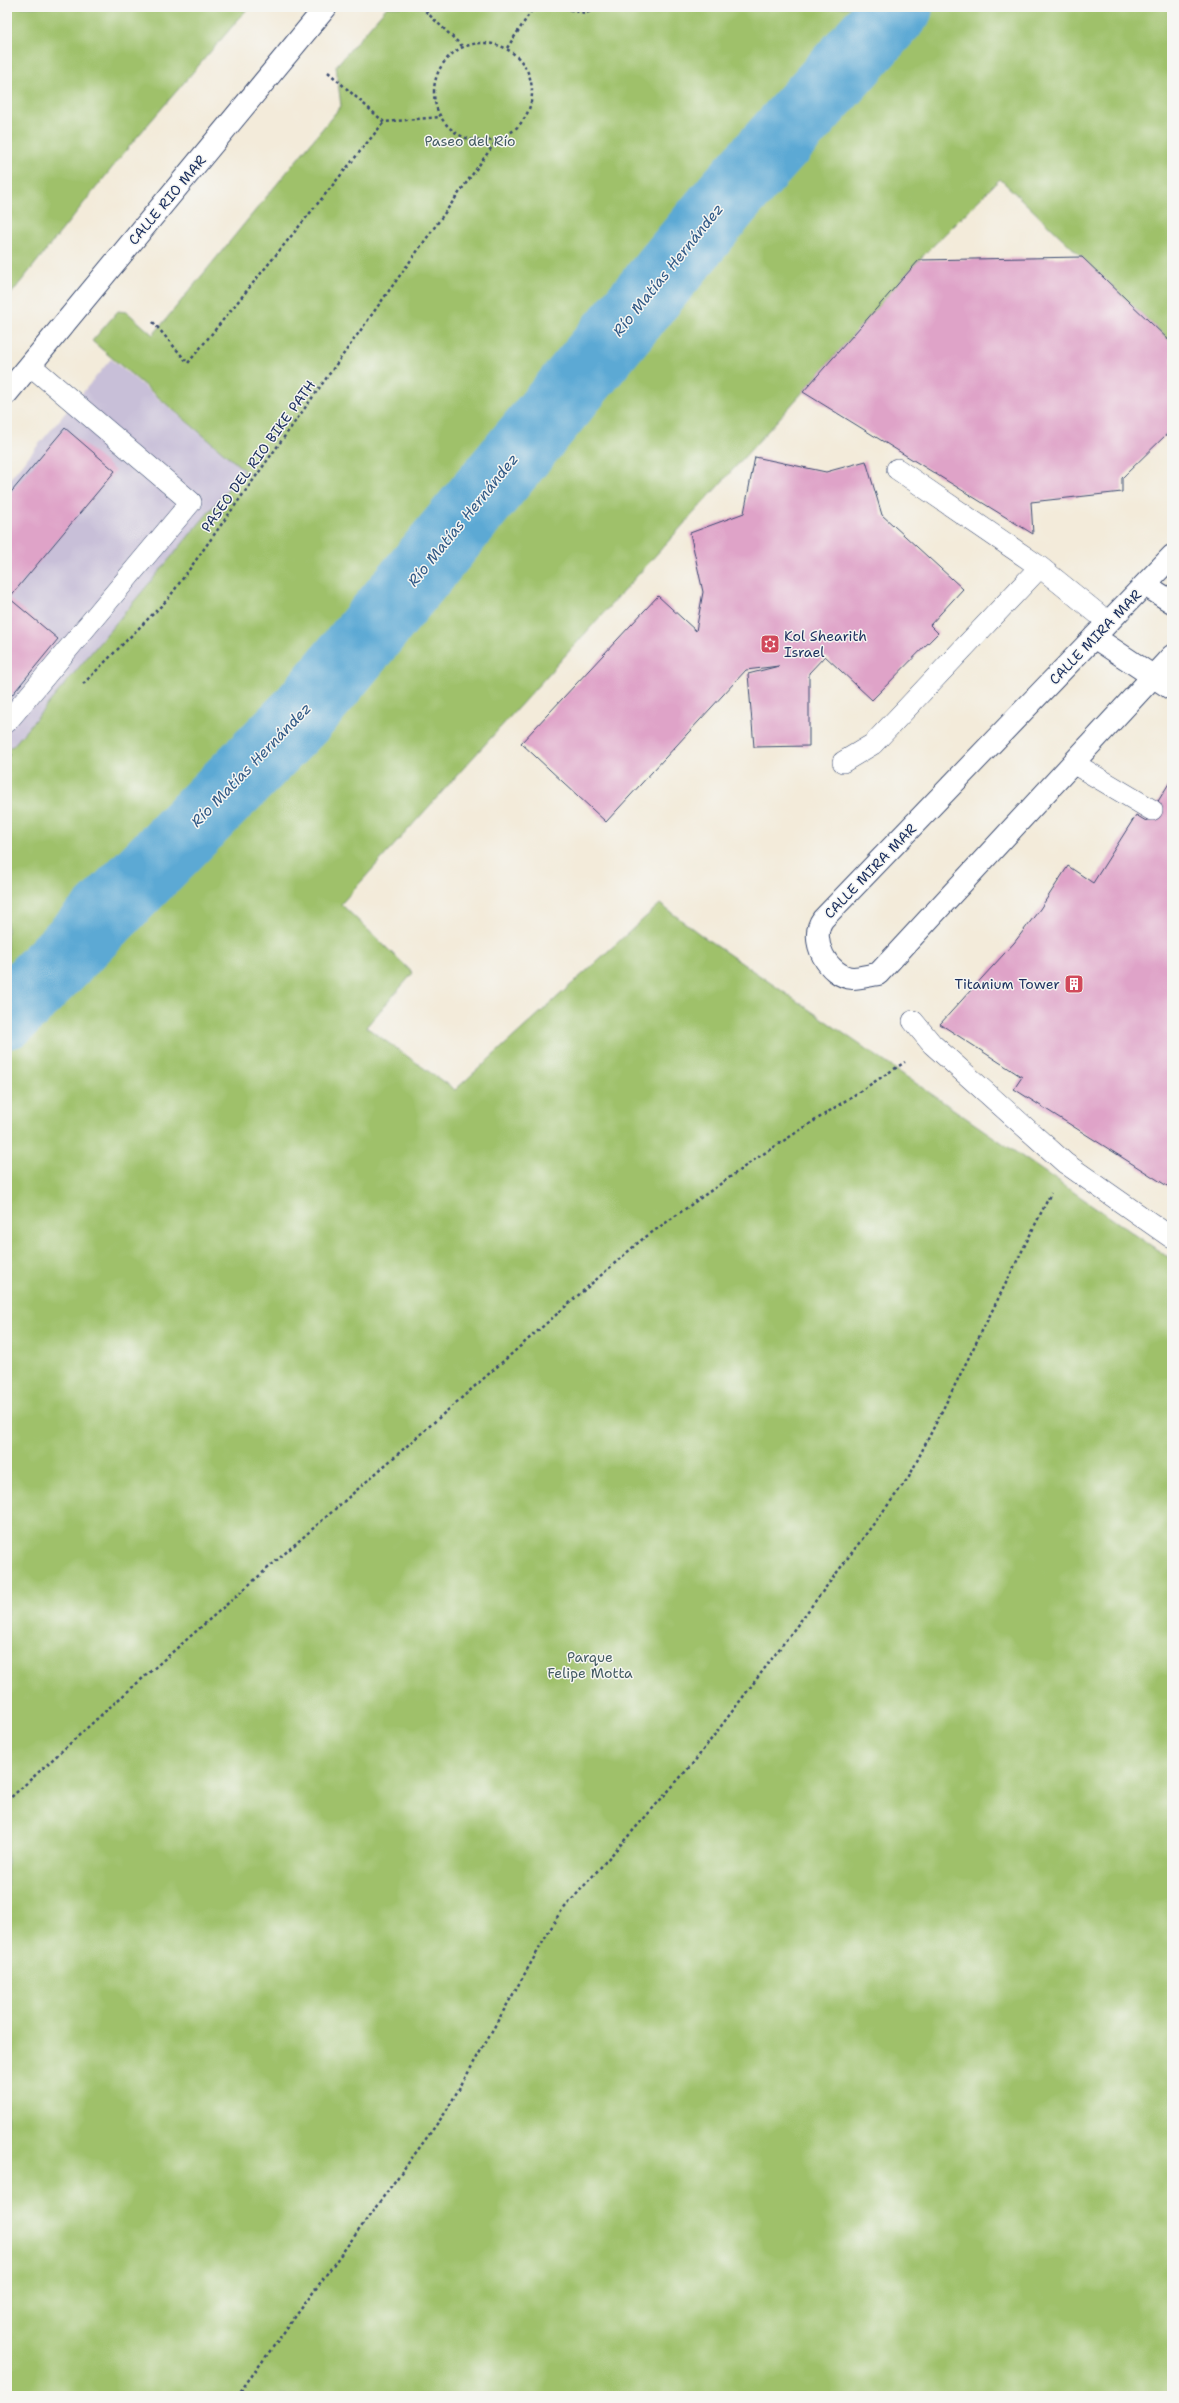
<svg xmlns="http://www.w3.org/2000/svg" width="1179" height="2403" font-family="'Shantell Sans',sans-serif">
<rect width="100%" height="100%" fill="#f6f6f2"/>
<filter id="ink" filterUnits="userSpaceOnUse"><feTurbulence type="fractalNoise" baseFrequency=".025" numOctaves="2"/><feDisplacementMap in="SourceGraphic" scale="8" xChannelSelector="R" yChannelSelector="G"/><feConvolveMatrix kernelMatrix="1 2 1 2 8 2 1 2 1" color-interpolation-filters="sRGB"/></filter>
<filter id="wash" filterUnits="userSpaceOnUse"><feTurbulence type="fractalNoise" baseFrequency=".012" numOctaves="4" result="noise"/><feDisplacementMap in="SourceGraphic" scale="16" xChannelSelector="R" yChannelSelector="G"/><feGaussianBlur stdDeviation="0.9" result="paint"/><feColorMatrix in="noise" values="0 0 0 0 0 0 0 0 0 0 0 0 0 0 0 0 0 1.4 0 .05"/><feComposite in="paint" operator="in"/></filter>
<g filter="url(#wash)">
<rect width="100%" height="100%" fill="#f3ebda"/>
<path fill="#c8bfd8" d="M111 359 244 470 13 746 7 748V482Z"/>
<path fill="#9fc16a" stroke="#5d7864" d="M7 7H249L132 143 7 299Z
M387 7H1172V343L1000 179 919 260 803 392 341 904 413 973 366 1027 455 1090 660 904 701 935 1172 1260V2396H7V748L13 746 244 470 92 341 118 311 127 312 153 335 341 106 336 66Z"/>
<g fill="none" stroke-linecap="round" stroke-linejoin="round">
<path stroke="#5ba9d4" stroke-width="70" d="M7 1014 302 715 728 198 898 7"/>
</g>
<g id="blocks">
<path fill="#dfa3c8" d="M1082 257 1172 343V429L1122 478V492L1031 502 1033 534 803 392 919 260Z
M65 428 115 471 9 598 58 639 7 701V497Z
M755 457 826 472 866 461 882 515 963 589 930 625 938 633 872 700 825 656 809 673V746L754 747 748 674 779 666 746 670 606 822 521 743 658 596 696 631 703 592 690 533 744 513Z
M1171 780H1172V1189L1014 1089 1022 1077 940 1024 1014 943 1040 909 1068 866 1093 883 1136 815 1146 821Z"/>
</g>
</g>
<g filter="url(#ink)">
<use href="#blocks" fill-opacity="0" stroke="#3b4b71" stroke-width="1"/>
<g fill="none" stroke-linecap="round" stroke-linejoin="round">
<defs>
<path id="lane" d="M1040 567 1108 622
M7 722 191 502 30 365
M843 762 873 744 1040 567 897 469
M1073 763 1152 810
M913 1021 932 1044 1065 1163 1172 1238"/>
<path id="street" d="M7 393 326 7
M1172 556 823 919C808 939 828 977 853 978 861 978 870 975 878 974L1172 656
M1145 585 1172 602
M1094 637 1172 689"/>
</defs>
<use href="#lane" stroke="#3b4b71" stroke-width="22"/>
<use href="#street" stroke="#3b4b71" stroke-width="24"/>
<path stroke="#3b4b71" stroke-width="2.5" stroke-dasharray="3 3" stroke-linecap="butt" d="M421 7 462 46
M558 7 585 13 605 7
M434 92a49 49 0 1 1 98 0a49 49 0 1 1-98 0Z
M507 48 534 7
M328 72 384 122 440 117
M153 322 188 363 384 122
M83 684 168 599 497 140
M7 759 12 754
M7 1801 110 1707 640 1241 754 1160 905 1062
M237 2396 445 2113 559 1914 694 1762 909 1477 1051 1193"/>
<use href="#lane" stroke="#fff" stroke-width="21"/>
<use href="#street" stroke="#fff" stroke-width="22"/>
</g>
</g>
<defs>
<symbol id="synagogue-square" viewBox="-11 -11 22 22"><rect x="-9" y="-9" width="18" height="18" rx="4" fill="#d1495b" stroke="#f6f6f2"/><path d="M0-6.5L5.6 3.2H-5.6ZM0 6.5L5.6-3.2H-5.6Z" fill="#fff"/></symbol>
<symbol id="building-square" viewBox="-11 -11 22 22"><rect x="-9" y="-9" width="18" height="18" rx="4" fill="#d1495b" stroke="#f6f6f2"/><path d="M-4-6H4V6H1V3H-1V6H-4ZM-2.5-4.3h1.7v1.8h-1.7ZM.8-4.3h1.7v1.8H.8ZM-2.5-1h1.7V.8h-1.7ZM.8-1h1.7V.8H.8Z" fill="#fff"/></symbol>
</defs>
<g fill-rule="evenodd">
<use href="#synagogue-square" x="759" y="633" width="22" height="22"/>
<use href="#building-square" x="1063" y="973" width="22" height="22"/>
</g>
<g text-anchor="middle" stroke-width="3" stroke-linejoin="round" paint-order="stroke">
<g font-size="14" fill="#435b62" stroke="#f6f6f2">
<text x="470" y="146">Paseo del Río</text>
<text x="590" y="1662">Parque<tspan x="590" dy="16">Felipe Motta</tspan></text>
</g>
<g font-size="14" fill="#1b2f5e" stroke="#f6f6f2">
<text transform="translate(167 200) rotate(-50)" y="5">CALLE RIO MAR</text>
<text transform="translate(258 456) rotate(-54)" y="5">PASEO DEL RIO BIKE PATH</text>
<text transform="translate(1095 637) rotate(-46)" y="5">CALLE MIRA MAR</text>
<text transform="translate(870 871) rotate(-46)" y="5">CALLE MIRA MAR</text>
</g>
<g font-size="14" fill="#1b2f5e" stroke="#f6f6f2" text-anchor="start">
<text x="784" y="641">Kol Shearith<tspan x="784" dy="16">Israel</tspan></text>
<text x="1060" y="989" text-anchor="end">Titanium Tower</text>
</g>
<g font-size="15" font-style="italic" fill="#315a87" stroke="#f6f6f2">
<text transform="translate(668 270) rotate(-51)" y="5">Río Matías Hernández</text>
<text transform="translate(463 520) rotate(-51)" y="5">Río Matías Hernández</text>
<text transform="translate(251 765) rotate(-46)" y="5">Río Matías Hernández</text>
</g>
</g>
<rect width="1179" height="2403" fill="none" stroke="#f6f6f2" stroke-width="24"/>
</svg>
